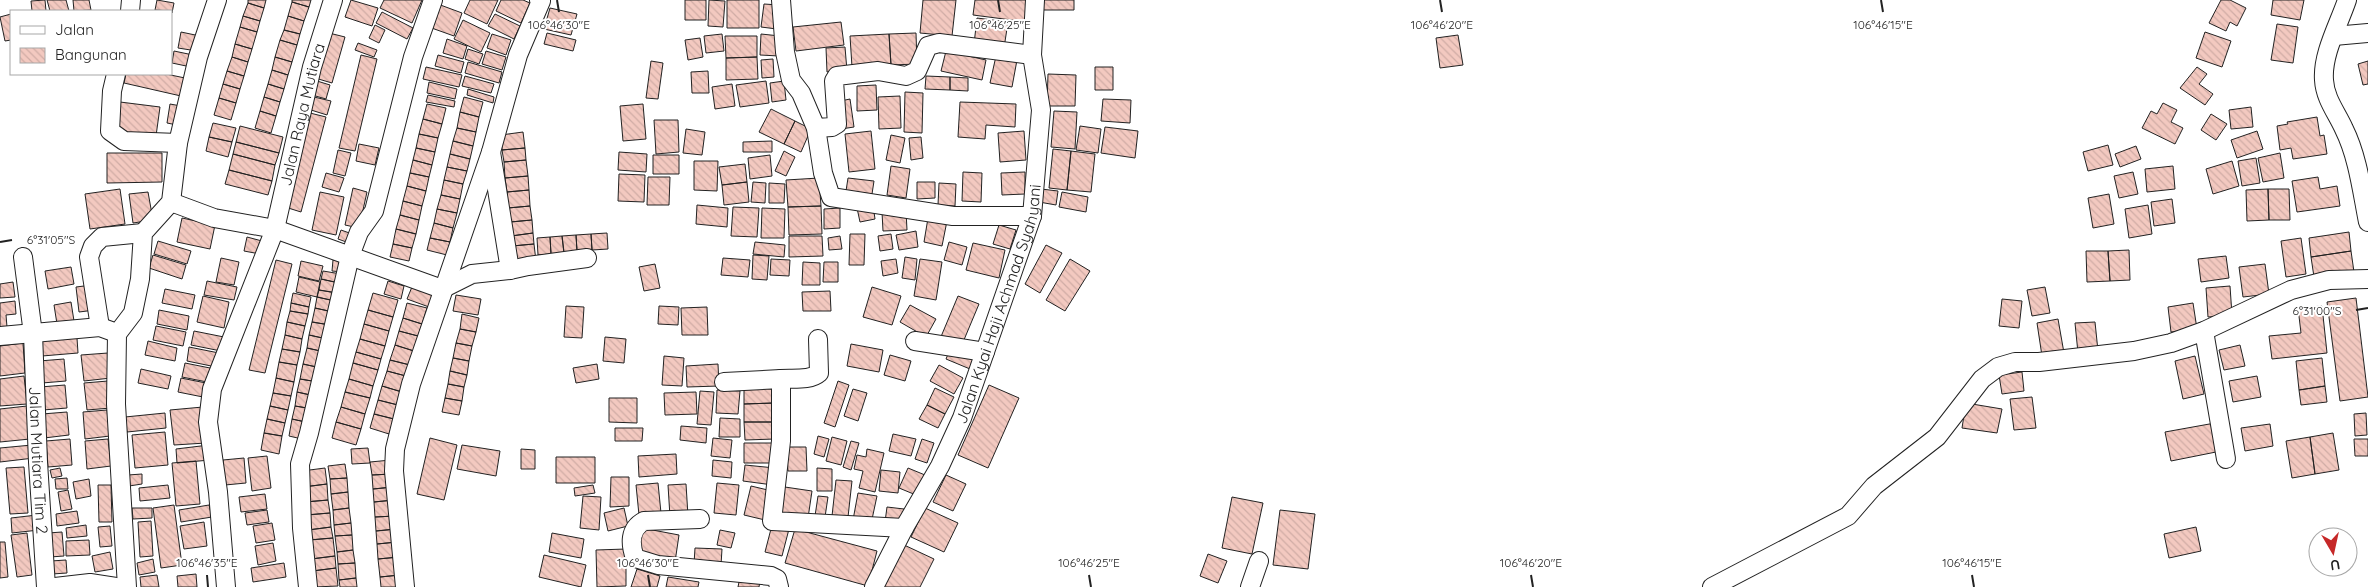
<svg xmlns="http://www.w3.org/2000/svg" width="2368" height="587" font-family="Quicksand,sans-serif">
<defs>
<pattern id="building-back-hatch" width="6" height="6" patternUnits="userSpaceOnUse" patternTransform="scale(1.25)"><rect width="6" height="6" fill="#f3c9c0"/><path d="M-1 5l2 2M0 0l6 6M5-1l2 2" fill="none" stroke="#d0aca5"/></pattern>
</defs>
<rect width="100%" height="100%" fill="#fff"/>
<path fill="url(#building-back-hatch)" stroke="#222" d="M45 0 46 11H32L31 1Z
M47 0H66L69 11H50Z
M73 0H89L91 10 74 11Z
M157 0 174 3 172 13 171 11 155 10Z
M248 0H266L264 8 248 3Z
M292 0H311L309 7 292 2Z
M351 0 378 8 372 26 345 17Z
M384 0H422L412 23 380 8Z
M470 0H498L487 24 464 13Z
M501 0H523L530 3 521 23 496 11Z
M685 0H706V20H685Z
M709 0 725 1 723 27 708 26Z
M727 0H759V28H727Z
M923 0H956L952 36 920 33Z
M975 0H1030L1027 22 973 15Z
M1040 0H1074V10H1040Z
M2221 0H2230L2246 8 2237 26 2230 22 2226 31 2209 23Z
M2273 0H2304L2300 20 2271 15Z
M292 2 309 7 304 21 288 16Z
M248 3 264 8 260 21 243 16Z
M435 3 462 13 454 36 426 26Z
M764 4 779 5 777 29 761 27Z
M550 8 577 14 571 35 544 29Z
M382 12 413 28 407 39 376 23Z
M11 14V40L5 41 0 17Z
M495 14 520 26 514 39 488 26Z
M243 16 260 21 257 32 240 27Z
M288 16 304 21 300 34 284 30Z
M977 18 1008 22 1004 48 974 44Z
M463 20 490 33 481 52 454 39Z
M841 22 844 45 796 51 793 27Z
M2277 24 2298 27 2293 63 2271 60Z
M375 25 385 30 379 43 369 38Z
M240 27 257 32 252 49 235 44Z
M284 30 300 34 297 45 280 40Z
M181 32 200 36 197 51 178 48Z
M2205 32 2231 41 2222 67 2196 58Z
M329 33 345 37 332 83 315 78Z
M547 33 576 40 573 51 544 44Z
M916 33 917 64 891 65 889 34Z
M492 34 511 40 506 55 487 48Z
M722 34 724 51 706 53 704 36Z
M761 34 780 36 779 56 760 55Z
M889 34 891 65 852 67 850 36Z
M1458 35 1463 65 1440 68 1436 38Z
M725 36H757V57L726 58Z
M700 38 703 57 688 60 685 40Z
M447 39 467 46 463 59 443 53Z
M280 40 297 45 292 62 275 57Z
M358 43 377 50 374 57 355 50Z
M235 44 252 49 248 62 232 57Z
M845 47 847 71 827 72 826 48Z
M468 49 483 54 479 64 465 59Z
M174 51 193 55 191 67 172 63Z
M486 51 506 57 502 70 482 64Z
M946 51 986 60 982 80 941 71Z
M361 55 377 59 355 151 339 148Z
M438 55 464 62 461 73 435 66Z
M996 56 1017 60 1012 87 990 83Z
M232 57 248 62 244 76 227 71Z
M275 57 292 62 288 75 272 70Z
M757 57 758 79 726 80V58Z
M773 59 774 77 762 78 761 60Z
M651 61 663 63 658 99 646 98Z
M2368 61V84L2363 85 2358 64Z
M468 62 502 72 499 83 465 73Z
M426 67 462 75 459 87 423 79Z
M1095 67H1113V90H1095Z
M2197 67 2207 74 2199 84 2213 94 2205 105 2180 88Z
M272 70 288 75 284 89 268 84Z
M227 71 244 76 240 89 223 84Z
M708 71 709 93H692L691 72Z
M126 74H166L185 78 181 96 124 83Z
M1048 74 1076 75 1075 106H1047Z
M465 76 494 84 491 93 462 86Z
M926 76 950 77V90L925 89Z
M950 77 968 78V91L950 90Z
M317 81 330 85 326 99 312 95Z
M766 81 769 103 740 107 736 85Z
M784 81 786 100 772 102 770 83Z
M429 82 457 89 455 99 427 93Z
M223 84 240 89 236 103 219 98Z
M268 84 284 89 280 102 264 97Z
M732 84 735 106 715 109 712 87Z
M876 85 877 110 857 111V86Z
M468 89 494 97 493 103 467 95Z
M905 92 923 93 922 133 904 132Z
M428 95 455 101 454 107 426 102Z
M900 96 901 128 879 129 878 97Z
M264 97 280 102 276 116 260 111Z
M314 97 331 101 327 115 311 110Z
M464 97 483 102 479 117 460 112Z
M219 98 236 103 231 120 214 115Z
M850 99 854 127 841 129 836 102Z
M1103 99 1131 100 1130 123 1101 121Z
M120 102 160 107 156 136 116 131Z
M960 102 1016 104 1015 127 986 125 985 139 958 137Z
M2163 103 2177 110 2171 122 2183 128 2175 144 2142 128 2151 111 2157 114Z
M170 104 181 106 177 125 167 123Z
M427 104 446 108 442 124 423 119Z
M643 104 646 139 623 141 620 106Z
M2251 107 2253 127 2231 129 2229 110Z
M771 109 795 121 784 144 759 132Z
M260 111 276 116 271 133 255 128Z
M1054 111 1077 112 1075 149 1051 147Z
M460 112 479 117 476 132 457 128Z
M310 113 326 117 301 212 285 207Z
M2211 114 2227 124 2216 140 2201 130Z
M2317 117 2320 136 2324 135 2327 154 2293 159 2291 148 2280 150 2277 126 2288 124 2287 122Z
M423 119 442 124 438 138 419 134Z
M654 120H678L679 152 656 154Z
M795 121 811 129 801 152 784 144Z
M213 123 236 128 232 142 209 137Z
M240 126 283 137 279 153 236 142Z
M1080 126 1101 129 1098 153 1076 150Z
M1105 127 1138 131 1135 158 1101 153Z
M457 128 476 132 473 146 453 141Z
M686 129 705 132 702 155 683 153Z
M871 131 875 169 849 172 845 134Z
M1024 131 1026 160 1000 162 998 133Z
M2257 131 2263 149 2237 158 2231 140Z
M523 132 525 148 502 150 501 135Z
M419 134 438 138 435 152 416 148Z
M891 135 905 138 900 163 886 160Z
M209 137 232 142 228 157 206 151Z
M921 137 923 158 911 160 909 138Z
M453 141 473 146 470 159 450 154Z
M772 141V152H743V142Z
M236 142 279 153 275 165 233 154Z
M359 144 379 148 375 165 356 161Z
M2108 145 2113 165 2088 171 2083 152Z
M2136 146 2141 159 2120 167 2115 154Z
M416 148 435 152 432 165 413 160Z
M525 148 526 160 504 162 502 150Z
M1053 149 1071 151 1067 190 1049 188Z
M338 150 351 153 345 176 333 173Z
M784 151 795 157 786 176 775 171Z
M1071 151 1095 154 1091 192 1067 190Z
M619 152 647 154 646 172 618 170Z
M107 153H162V182L107 183Z
M2280 153 2284 178 2263 182 2258 158Z
M233 154 275 165 272 181 229 170Z
M450 154 470 159 467 171 447 167Z
M653 155H679V174H653Z
M770 155 772 176 750 179 748 158Z
M2256 158 2260 183 2242 186 2238 161Z
M413 160 432 165 429 177 410 173Z
M526 160 528 176 505 178 504 162Z
M694 161H718L717 191 694 190Z
M2232 161 2239 186 2213 194 2206 169Z
M745 164 747 182 722 185 719 167Z
M891 166 910 169 906 198 887 195Z
M2173 166 2175 189 2147 192 2145 169Z
M447 167 467 171 463 184 444 180Z
M229 170 272 181 268 195 225 184Z
M963 172 982 173 981 202 962 201Z
M1025 172V194L1002 195 1001 173Z
M2133 172 2138 194 2119 198 2114 176Z
M326 173 344 178 339 192 322 187Z
M410 173 429 177 426 191 407 186Z
M619 174 645 175 644 202 618 201Z
M528 176 529 190 507 192 505 178Z
M648 177H670L669 205H647Z
M2318 177 2320 189 2337 186 2340 206 2297 212 2292 181Z
M819 178 821 206 788 207 786 180Z
M848 178 874 181 872 194 846 191Z
M444 180 463 184 460 199 441 195Z
M747 182 749 202 724 205 722 185Z
M753 182 766 183 765 203 751 202Z
M917 182H935V198L917 199Z
M769 183 785 184 784 203H769Z
M939 183 956 184 955 206 938 205Z
M407 186 426 191 422 206 403 201Z
M353 188 367 192 359 228 345 225Z
M120 189 125 224 90 229 85 194Z
M1041 189 1058 191 1056 205 1039 202Z
M2268 189H2289L2290 220H2269Z
M2268 189 2269 220 2247 221 2246 190Z
M529 190 530 206 508 208 507 192Z
M148 192 153 220 133 223 129 194Z
M320 192 344 197 336 235 312 230Z
M1062 192 1088 197 1086 212 1059 207Z
M2109 194 2114 224 2093 228 2088 198Z
M441 195 460 199 457 213 437 209Z
M2172 199 2175 223 2154 226 2151 202Z
M403 201 422 206 419 220 400 215Z
M697 205 728 208 727 227 696 224Z
M873 205 875 219 860 222 857 208Z
M2148 205 2152 234 2129 238 2125 209Z
M530 206 532 220 510 222 508 208Z
M821 206 822 234 789 235 788 207Z
M733 207 759 208 757 237 731 236Z
M762 208 785 209 784 238H761Z
M840 208V228L824 229V209Z
M437 209 457 213 453 228 434 223Z
M906 211 907 230 883 231 882 212Z
M400 215 419 220 416 234 396 229Z
M182 218 215 225 210 249 177 242Z
M928 218 947 221 942 246 924 242Z
M532 220 533 233 511 236 510 222Z
M434 223 453 228 450 242 430 238Z
M999 225 1016 230 1010 249 993 244Z
M396 229 416 234 412 248 393 244Z
M341 230 355 235 352 244 338 239Z
M916 231 918 247 899 250 896 235Z
M2349 232 2351 251 2311 257 2309 238Z
M533 233 534 244 512 246 511 236Z
M607 233 608 249 592 250 591 234Z
M591 234 592 250 577 251 576 235Z
M850 234H865L864 265H849Z
M891 234 893 249 880 251 878 236Z
M576 235 577 251 564 253 562 236Z
M562 236 564 253 551 254 550 237Z
M789 236H822L823 256 789 257Z
M840 236 842 249 829 250 828 238Z
M247 237 262 241 260 254 244 251Z
M550 237 551 254 538 255 537 238Z
M430 238 450 242 447 255 427 250Z
M2301 238 2306 274 2286 277 2281 241Z
M158 241 191 251 187 264 154 254Z
M755 242 785 245 784 257 753 254Z
M949 242 967 247 962 265 944 260Z
M973 243 1005 250 999 278 966 270Z
M393 244 412 248 409 261 390 257Z
M534 244 536 261 513 263 512 246Z
M1046 245 1062 253 1040 293 1025 284Z
M2129 250 2130 280 2110 281 2108 251Z
M2086 251H2108L2110 281 2087 282Z
M2351 251 2354 272 2314 277 2311 257Z
M153 255 186 265 182 279 149 268Z
M753 255 769 256 767 280 752 279Z
M2226 256 2229 278 2201 282 2198 259Z
M905 257 917 259 915 280 902 278Z
M221 258 239 262 234 285 216 282Z
M723 258 750 260 748 277 721 275Z
M771 259 790 260 789 276 770 275Z
M896 259 898 273 883 276 881 261Z
M920 259 942 262 936 300 914 296Z
M1070 259 1090 271 1065 311 1046 300Z
M276 260 292 264 265 373 249 370Z
M333 260 345 261 343 272 332 271Z
M301 261 323 266 319 281 298 276Z
M803 262 820 263V285H802Z
M824 262H838V282H823Z
M655 264 660 288 644 291 639 267Z
M2265 264 2269 294 2243 297 2239 267Z
M71 267 74 284 48 289 45 271Z
M323 271 341 274 339 283 321 279Z
M299 277 320 282 317 297 296 292Z
M321 279 339 283 337 293 319 290Z
M207 281 237 287 234 300 204 295Z
M388 281 404 286 401 299 384 294Z
M13 282 15 297 0 298V284Z
M414 282 426 292 433 295 429 307 407 299Z
M92 285 95 310 79 312 76 287Z
M2230 286 2232 315 2208 317 2206 288Z
M872 287 901 296 892 325 863 317Z
M2045 287 2050 313 2032 316 2027 290Z
M165 289 195 295 192 309 162 303Z
M319 290 337 293 335 301 317 297Z
M830 291 831 311H803L802 292Z
M293 293 311 297 309 307 291 303Z
M373 293 398 300 393 317 368 310Z
M456 295 481 299 478 315 453 311Z
M203 296 229 302 224 328 197 322Z
M958 296 979 304 961 347 940 339Z
M317 297 335 301 333 312 315 308Z
M2356 298 2368 397 2340 401 2327 302Z
M2002 299 2022 301 2019 328 1999 326Z
M15 301 16 314 6 315 7 327 0 328V303Z
M71 302 74 321 57 324 54 305Z
M291 303 309 307 308 314 290 311Z
M407 303 427 308 422 324 403 318Z
M2193 303 2197 329 2171 332 2168 307Z
M910 305 936 319 926 337 900 322Z
M566 306 584 307 582 338 564 337Z
M659 306 679 307 678 325 658 324Z
M2322 306 2327 353 2272 359 2269 336 2301 333 2298 308Z
M707 307 708 335H682L681 308Z
M315 308 333 312 330 325 312 322Z
M159 310 189 316 187 330 157 324Z
M368 310 393 317 389 331 364 324Z
M290 311 308 314 305 326 287 322Z
M462 314 479 318 476 332 460 329Z
M403 318 422 324 418 336 399 331Z
M2058 319 2064 353 2042 356 2037 323Z
M287 322 305 326 302 339 285 335Z
M312 322 330 325 327 339 309 335Z
M2095 322 2098 351 2078 353 2075 323Z
M364 324 389 331 385 346 360 339Z
M156 326 186 332 183 346 153 340Z
M460 329 476 332 472 346 456 343Z
M194 331 224 337 221 351 191 345Z
M399 331 418 336 414 351 395 345Z
M285 335 302 339 300 352 282 349Z
M309 335 327 339 325 352 307 348Z
M605 337 626 339 624 363 603 361Z
M77 338 78 353 42 356 41 341Z
M360 339 385 346 381 359 356 352Z
M148 341 177 348 175 361 145 355Z
M23 343 25 373 0 376V346Z
M456 343 472 346 469 361 453 358Z
M851 344 883 350 879 372 847 366Z
M395 345 414 351 410 365 390 360Z
M2240 345 2245 366 2224 370 2219 350Z
M189 347 219 353 216 367 187 361Z
M951 347 975 358 970 369 946 359Z
M307 348 325 352 321 368 303 364Z
M282 349 300 352 297 365 279 362Z
M356 352 381 359 378 370 353 363Z
M108 353 111 378 84 381 81 355Z
M890 355 911 361 905 381 884 375Z
M664 356 684 358 682 386 662 385Z
M2195 356 2204 394 2183 399 2175 361Z
M453 358 469 361 467 375 450 371Z
M2322 358 2325 386 2299 390 2296 361Z
M64 359 66 381 42 383 39 361Z
M390 360 410 365 406 376 387 371Z
M279 362 297 365 294 382 276 378Z
M185 363 215 369 212 383 182 377Z
M353 363 378 370 373 386 349 379Z
M303 364 321 368 318 382 300 379Z
M597 364 599 379 576 383 573 368Z
M718 364 719 386 687 387 686 366Z
M939 365 963 378 954 394 930 381Z
M141 369 171 376 168 389 138 383Z
M387 371 406 376 402 392 382 386Z
M450 371 467 375 464 387 448 384Z
M2022 372 2024 391 2002 394 1999 375Z
M24 376 27 404 0 406V379Z
M2257 376 2261 397 2233 402 2229 381Z
M181 378 211 384 208 398 178 392Z
M276 378 294 382 291 396 273 393Z
M300 379 318 382 315 396 297 392Z
M349 379 373 386 370 398 345 392Z
M108 381 111 408 87 410 84 383Z
M838 381 849 385 835 427 824 423Z
M774 382V403L744 404V383Z
M448 384 464 387 462 401 445 398Z
M65 385 67 408 43 410 40 387Z
M989 385 1019 398 988 468 958 455Z
M382 386 402 392 398 405 378 400Z
M2325 386 2327 402 2301 405 2299 390Z
M935 388 954 397 945 414 927 405Z
M853 389 867 393 858 421 844 416Z
M717 390 740 391 738 414 716 413Z
M700 391 714 392 711 425 697 424Z
M297 392 315 396 313 409 295 406Z
M345 392 370 398 365 414 341 407Z
M696 392 697 414 665 415 664 393Z
M273 393 291 396 288 410 270 406Z
M2032 397 2036 428 2014 430 2010 399Z
M445 398 462 401 459 415 442 412Z
M609 398H637V423L609 422Z
M378 400 398 405 394 419 374 414Z
M774 403 775 422H744V404Z
M1966 403 2002 409 1997 433 1962 428Z
M927 405 945 414 938 428 919 419Z
M27 406 30 439 0 442V409Z
M270 406 288 410 285 423 267 419Z
M295 406 313 409 310 423 292 419Z
M203 407 206 443 174 445 170 410Z
M341 407 365 414 361 429 336 422Z
M107 410 110 436 85 439 83 412Z
M67 412 69 435 44 438 42 414Z
M165 413 166 428 127 432 125 417Z
M2366 413 2367 435 2355 436 2354 414Z
M374 414 394 419 389 434 370 428Z
M720 418 740 419V437H719Z
M267 419 285 423 282 436 264 433Z
M292 419 310 423 306 440 289 436Z
M336 422 361 429 356 445 332 438Z
M744 422H775V439L745 440Z
M2215 423 2221 451 2171 461 2165 432Z
M2270 424 2273 446 2245 451 2241 428Z
M681 426 707 428 706 443 680 440Z
M615 428H643L642 441H615Z
M165 432 168 465 135 468 132 435Z
M264 433 282 436 279 454 261 450Z
M2333 433 2339 470 2315 474 2310 437Z
M893 434 916 439 911 456 889 451Z
M818 436 829 439 824 457 814 454Z
M832 437 847 441 841 465 826 461Z
M2310 437 2315 474 2292 478 2286 441Z
M430 438 457 445 444 500 417 494Z
M713 438 732 440 730 458 711 456Z
M70 439 72 465 48 467 46 441Z
M108 439 111 466 87 469 85 441Z
M922 439 934 443 927 463 915 459Z
M2354 439H2368V456H2355Z
M851 441 859 443 851 470 843 467Z
M744 443H776V463H744Z
M32 445 34 458 0 462V448Z
M209 445 210 460 177 463 176 449Z
M462 445 500 451 496 476 457 469Z
M786 447H806L807 471H788Z
M368 448 370 463 352 464 351 449Z
M521 449 535 450V469H521Z
M867 449 884 453 875 492 859 488 863 471 854 469 857 455 866 457Z
M676 454 677 474 639 477 638 456Z
M267 456 271 488 252 491 248 458Z
M556 457H595V483H556Z
M244 458 246 483 225 485 223 460Z
M391 460 392 474 372 475 370 462Z
M713 460 732 462 731 478 712 476Z
M196 461 200 504 176 506 172 463Z
M345 464 347 478 330 479 328 466Z
M745 465 775 468 773 485 743 481Z
M24 467 28 513 10 514 6 468Z
M60 468 62 476 52 478 50 470Z
M325 468 327 484 303 487 302 471Z
M817 468 832 469V491H817Z
M908 468 925 475 916 495 899 488Z
M881 470 900 472 898 493 879 491Z
M142 474V484L129 486 128 475Z
M392 474 393 487 373 489 372 475Z
M946 475 966 484 953 511 933 502Z
M611 477H629V506L610 507Z
M67 478 68 489H56L55 479Z
M347 478 348 492 331 494 330 479Z
M89 479 91 496 76 499 73 482Z
M836 480 852 481 848 517 832 516Z
M658 483 661 513 639 515 636 485Z
M717 483 739 485 736 515 714 513Z
M327 484 328 500 305 502 303 487Z
M686 484 688 516 670 517 668 485Z
M98 485H111L112 522H99Z
M168 485 170 498 140 501 139 488Z
M593 485 595 493 575 496 574 488Z
M751 486 772 491 765 520 744 515Z
M778 486 812 491 808 518 774 514Z
M393 487 394 500 374 502 373 489Z
M68 490 72 509 61 511 58 492Z
M348 492 349 508 333 510 331 494Z
M858 493 877 496 871 524 853 520Z
M265 494 267 509 241 512 239 497Z
M583 496 601 497 599 530 580 528Z
M818 496 828 497 825 517 815 516Z
M1232 497 1263 503 1252 554 1222 548Z
M328 500 330 513 306 515 305 502Z
M394 500 395 516 375 517 374 502Z
M174 505 182 565 161 568 153 508Z
M209 505 212 517 181 522 179 510Z
M887 507 904 509 902 525 885 522Z
M132 508H152V518L133 519Z
M349 508 351 523 334 525 333 510Z
M624 508 628 526 608 531 604 513Z
M925 508 958 523 944 552 911 537Z
M267 510 269 522 247 525 245 513Z
M1280 510 1315 514 1308 569 1273 565Z
M77 511 79 523 57 526 56 514Z
M330 513 331 527 308 530 306 515Z
M37 515 39 530 12 533 11 518Z
M395 516 396 529 376 531 375 517Z
M151 521 153 556 140 557 138 522Z
M204 522 207 546 184 549 180 526Z
M272 523 275 540 256 543 253 526Z
M351 523 352 535 335 536 334 525Z
M86 525 87 536 67 538 66 528Z
M772 525 789 529 782 556 765 552Z
M110 526 112 546 100 547 98 527Z
M331 527 333 538 309 540 308 530Z
M2196 527 2201 551 2169 558 2164 534Z
M642 528 679 535 675 562 637 555Z
M396 529 397 542 377 544 376 531Z
M795 529 877 551 868 586 785 563Z
M720 530 735 533 731 548 717 545Z
M62 532 64 556 50 557 48 533Z
M27 533 32 575 17 577 11 535Z
M552 533 584 539 581 558 549 552Z
M352 535 353 550 337 552 335 536Z
M333 538 335 556 311 559 309 540Z
M89 540 90 555 66 556V541Z
M0 542H5L8 577 0 578Z
M397 542 399 557 378 559 377 544Z
M273 543 276 561 258 565 255 546Z
M902 544 934 559 920 587H881Z
M695 548 722 549 721 565 694 564Z
M626 549V586L597 587 596 550Z
M353 550 355 563 338 564 337 552Z
M110 552 113 569 95 572 92 556Z
M1208 554 1227 561 1218 583 1200 576Z
M544 555 586 565 581 587 539 577Z
M335 556 336 568 312 571 311 559Z
M399 557 400 575 380 577 378 559Z
M153 559 155 572 139 575 137 563Z
M66 560 67 573 52 574 51 561Z
M284 563 286 577 253 582 251 568Z
M355 563 356 578 339 580 338 564Z
M336 568 338 586 314 587 312 571Z
M637 569 660 576 657 587H631Z
M196 574 197 587H178L177 576Z
M157 575 159 587H141L140 577Z
M400 575 401 587H381L380 577Z
M668 577 699 582 698 587H666Z
M740 577 760 581 759 587H738Z
M356 578 357 587H340L339 580Z"/>
<g fill="none" stroke-linecap="round" stroke-linejoin="round">
<defs>
<g id="minor">
<path d="M781 0 785 52 791 80 801 93 816 128 823 173 831 197 953 216H1032"/>
<path d="M2347 0C2339 24 2322 54 2324 80 2325 99 2337 113 2344 129 2358 157 2362 192 2368 222"/>
<path d="M130 11 131 0"/>
<path d="M2334 36 2368 33"/>
<path d="M116 74 112 91 110 131 124 141 178 143"/>
<path d="M816 128 832 127 837 124 834 81 837 76 878 71 906 76 917 71 928 46 939 43 1032 55"/>
<path d="M491 152 510 270"/>
<path d="M171 202 214 218 275 229 442 289 472 274 510 270 528 266 587 258"/>
<path id="s1" d="M23 257 33 334 38 462 46 587"/>
<path d="M100 327 89 257 93 246 102 237 143 233"/>
<path d="M2204 331 2226 459"/>
<path d="M0 336 100 327 111 331"/>
<path d="M915 341 985 352"/>
<path d="M781 379C792 378 810 381 819 373L818 339"/>
<path d="M724 382 781 379V441L772 521 904 528"/>
<path d="M700 519 644 521C629 529 630 544 635 558L658 565 771 576 777 579 779 587"/>
<path d="M55 587 90 583 116 587"/>
<path d="M127 587 116 404 117 334 133 313 140 279 143 233 171 202 178 143 198 57 217 0"/>
<path id="s2" d="M226 587 218 492 208 422 212 389 275 229 312 67 333 0"/>
<path d="M308 587 302 528 300 464 309 433 350 256 359 232 374 211 413 57 433 0"/>
<path d="M405 587 394 471 395 449 411 384 491 152 518 55 541 1 539 0"/>
<path id="s3" d="M874 587 904 528 940 466 962 418 1032 216 1041 110 1032 55 1035 0"/>
<path d="M1250 587 1259 561"/>
<path d="M1712 587 1848 516 1874 486 1937 437 1982 379 1998 367 2015 362H2039L2134 351 2171 343 2204 331 2291 290 2329 280 2368 279"/>
</g>
</defs>
<use href="#minor" stroke="#222" stroke-width="20"/>
<use href="#minor" stroke="#fff" stroke-width="18"/>
</g>
<path fill="none" stroke="#222" stroke-width="2" d="M557 0 559 12M998 0 1000 12M1440 0 1442 12M1881 0 1883 12M0 242 12 240M2356 310 2368 308M207 575 208 587M648 575 650 587M1089 575 1091 587M1531 575 1533 587M1972 575 1974 587"/>
<g text-anchor="middle" stroke-width="4" stroke-linejoin="round" paint-order="stroke">
<g font-size="16" fill="#222" stroke="#fff">
<text dy="6" stroke="none"><textPath href="#s2" startOffset="489">Jalan Raya Mutiara</textPath></text>
<text dy="6" stroke="none"><textPath href="#s3" startOffset="311">Jalan Kyai Haji Achmad Syahyani</textPath></text>
<text dy="6" stroke="none"><textPath href="#s1" startOffset="204">Jalan Mutiara Tim 2</textPath></text>
</g>
</g>
<g font-size="12" text-anchor="middle" fill="#222" stroke="#fff" stroke-width="4" stroke-linejoin="round" paint-order="stroke">
<text x="559" y="29">106°46'30"E</text>
<text x="1000" y="29">106°46'25"E</text>
<text x="1442" y="29">106°46'20"E</text>
<text x="1883" y="29">106°46'15"E</text>
<text x="51" y="244">6°31'05"S</text>
<text x="2317" y="315">6°31'00"S</text>
<text x="207" y="567">106°46'35"E</text>
<text x="648" y="567">106°46'30"E</text>
<text x="1089" y="567">106°46'25"E</text>
<text x="1531" y="567">106°46'20"E</text>
<text x="1972" y="567">106°46'15"E</text>
</g>
<rect x="10" y="10" width="162" height="65" fill="#ffffff" stroke="#a7a7a7"/>
<rect x="20" y="26" width="25" height="8" fill="#ffffff" stroke="#a7a7a7"/>
<text x="55" y="35" font-size="15" fill="#222222">Jalan</text>
<rect x="20" y="48" width="25" height="15" fill="url(#building-back-hatch)" stroke="#a7a7a7"/>
<text x="55" y="60" font-size="15" fill="#222222">Bangunan</text>
<g transform="translate(2333 552) rotate(171)"><circle r="24" fill="#ffffff" stroke="#a7a7a7"/>
<path d="M0-4L9 19L0 12L-9 19Z" fill="#c62828"/>
<text y="-8" font-size="14" font-weight="bold" text-anchor="middle" fill="#222222">U</text>
</g>
</svg>
